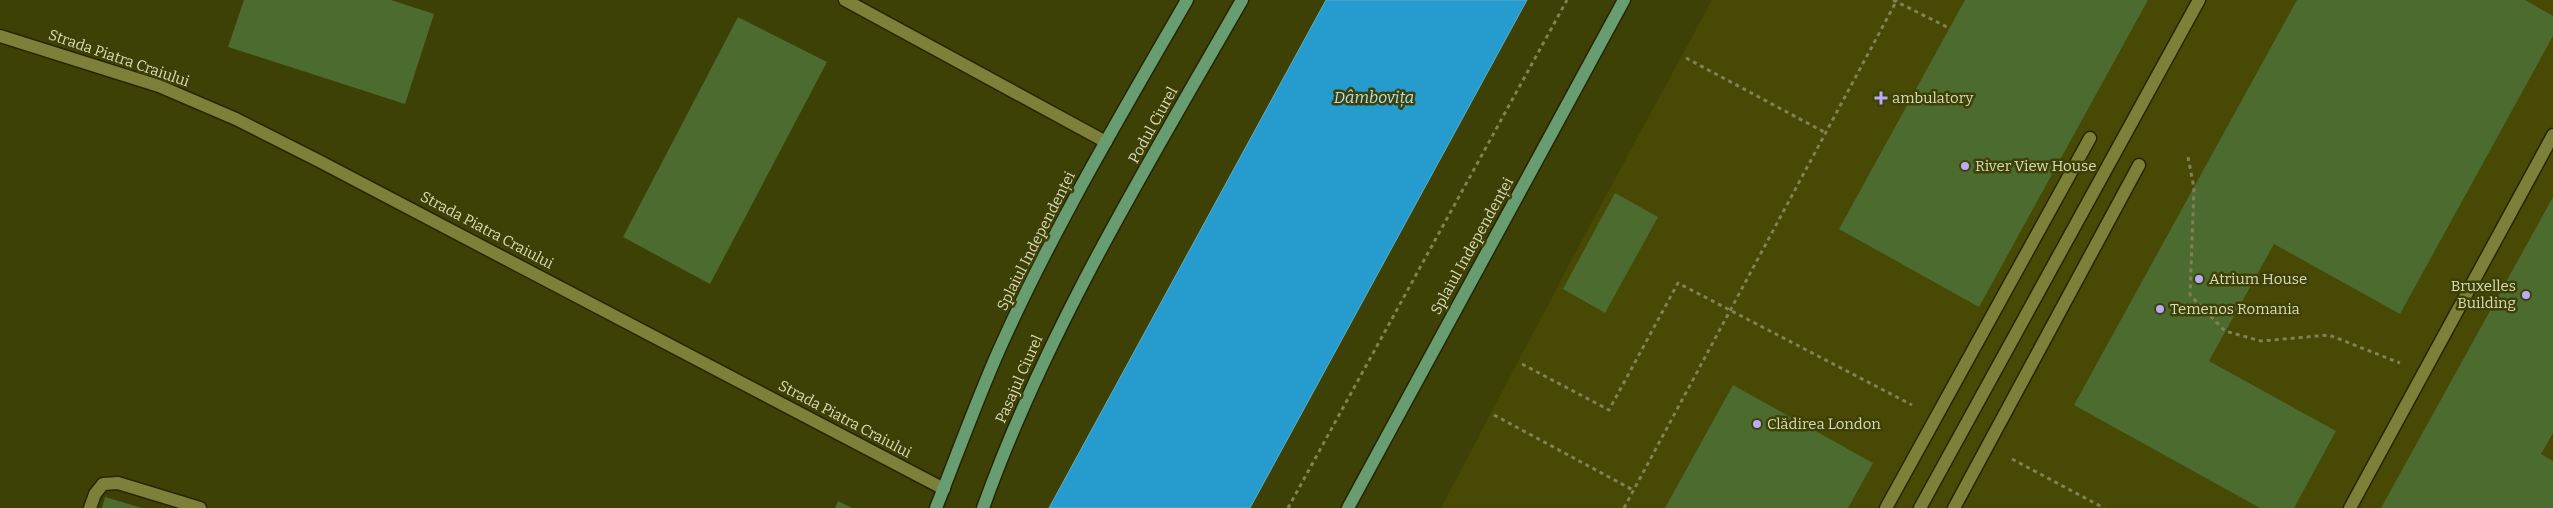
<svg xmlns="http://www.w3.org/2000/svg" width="2553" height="508" font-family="Bitter,serif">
<rect width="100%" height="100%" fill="#3e4106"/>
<path fill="#474905" d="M1712 0H2553V508H1441L1589 227Z"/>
<path fill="#269cce" stroke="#5bafc7" d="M1326 0H1527L1250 508H1049Z"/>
<path fill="#4b6b2f" d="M244 0H391L434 14 405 104 228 47Z
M1965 0H2148L1979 307 1839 229Z
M2297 0H2525L2553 16V36L2400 314 2274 244 2209 361 2336 431 2294 508H2260L2074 405Z
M738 17 827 62 710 284 623 237Z
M1615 193 1658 217 1605 313 1563 289Z
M2553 197V433L2541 454 2553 461V508H2381Z
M1733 385 1873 463 1848 508H1665Z
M105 497 142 508H102Z
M838 501 852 508H835Z"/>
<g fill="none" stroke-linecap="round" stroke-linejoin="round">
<defs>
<path id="minor" d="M845 0 1106 142
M0 36 159 86 236 119 321 162 944 489
M90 508 95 494 103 484 118 483 200 508
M1886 508 2090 138
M1920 508 2199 0
M1954 508 2139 165
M2350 508 2553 135"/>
<path id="major" d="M936 508C957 455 976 402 999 350 1053 229 1121 115 1187 0
M983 508C1047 329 1148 164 1242 0
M1348 508 1624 0"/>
</defs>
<use href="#minor" stroke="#252601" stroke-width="15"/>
<use href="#major" stroke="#252601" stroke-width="15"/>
<path stroke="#7f8251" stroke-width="3" stroke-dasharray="4 4" stroke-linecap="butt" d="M1893 0 1949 28
M1686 58 1826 133
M2188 157 2194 188 2190 295 2225 331 2261 341 2329 335 2400 363
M1522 364 1609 410 1678 283 1912 405
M1494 415 1633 490
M2012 459 2104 508
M1288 508 1567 0
M1624 508 1897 0"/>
<use href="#minor" stroke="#7c8039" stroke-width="12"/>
<use href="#major" stroke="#689c71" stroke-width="12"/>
</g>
<g fill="#b9abf7" stroke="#3e4106" stroke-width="2">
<path d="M1878.5 90.5h5v5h5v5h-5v5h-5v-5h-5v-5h5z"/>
<circle cx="1965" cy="166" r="5"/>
<circle cx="2199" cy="279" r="5"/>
<circle cx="2526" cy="295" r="5"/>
<circle cx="2160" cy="309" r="5"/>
<circle cx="1757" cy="424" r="5"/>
</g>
<g text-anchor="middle" stroke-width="5" stroke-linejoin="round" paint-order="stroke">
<g font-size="15" fill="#d7dab7" stroke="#3e4106">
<text transform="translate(119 58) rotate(19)" y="5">Strada Piatra Craiului</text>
<text transform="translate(1153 125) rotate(-61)" y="5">Podul Ciurel</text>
<text transform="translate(487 230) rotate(28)" y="5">Strada Piatra Craiului</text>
<text transform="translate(1036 241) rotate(-63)" y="5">Splaiul Independenței</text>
<text transform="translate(1472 246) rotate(-61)" y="5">Splaiul Independenței</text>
<text transform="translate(1019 379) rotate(-66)" y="5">Pasajul Ciurel</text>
<text transform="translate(845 419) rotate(28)" y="5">Strada Piatra Craiului</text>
</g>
<g font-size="15" fill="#d7dab7" stroke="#3e4106" text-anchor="start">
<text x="1892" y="103">ambulatory</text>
<text x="1975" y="171">River View House</text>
<text x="2209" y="284">Atrium House</text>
<text x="2516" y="291" text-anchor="end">Bruxelles<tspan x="2516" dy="17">Building</tspan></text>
<text x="2170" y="314">Temenos Romania</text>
<text x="1767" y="429">Clădirea London</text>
</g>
<g font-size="16" font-style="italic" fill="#b0e0fa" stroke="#3e4106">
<text x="1374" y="103">Dâmbovița</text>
</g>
</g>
</svg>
